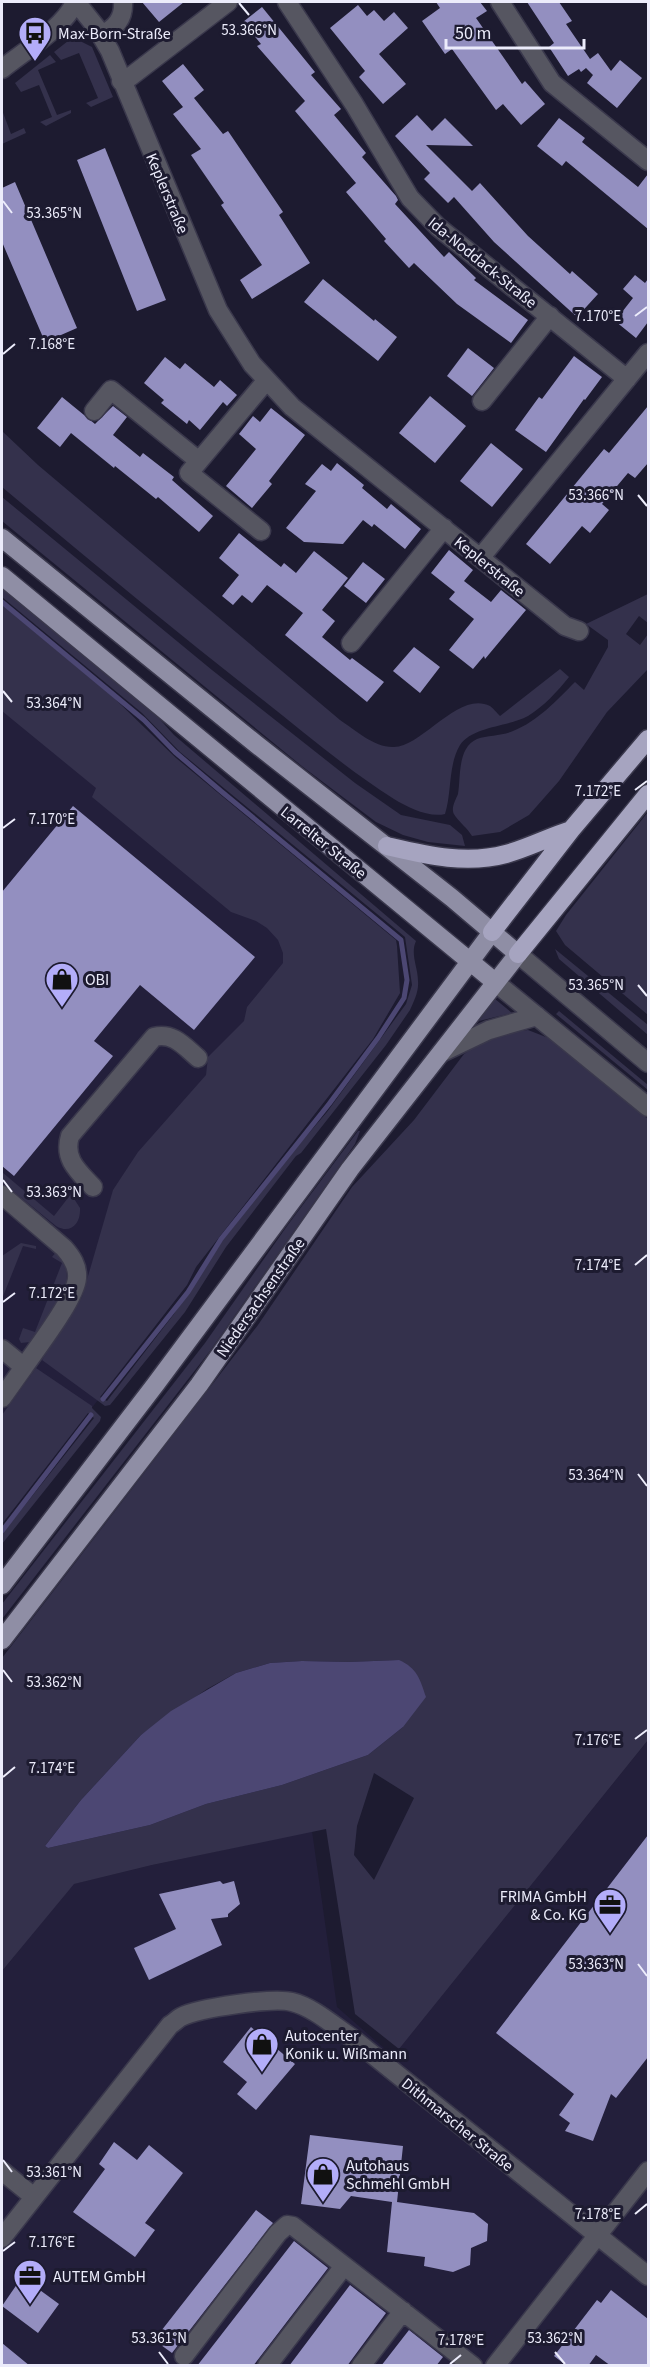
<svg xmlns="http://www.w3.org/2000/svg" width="650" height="2367" font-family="'Source Sans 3',sans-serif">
<rect width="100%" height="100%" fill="#1d1b30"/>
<path fill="#231f3b" d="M2 623 400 993 373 1039 196 1267 187 1285 2 1524Z
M648 1740V2365L2 2366V1971L73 1884 152 1865 312 1831 337 2007 393 2056Z"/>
<path fill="#34314c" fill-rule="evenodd" d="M76 39 92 47 113 97 91 107 86 103 98 98 79 53 61 60 54 52 68 41Z
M50 55 56 62 38 70 57 115 71 110V113L46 126 40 122 52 117 39 85 21 92 15 83Z
M2 110 11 134 24 128 26 133 2 144Z
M2 431 38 465 340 720C355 730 375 748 394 747 423 746 459 690 490 706 493 708 497 713 500 716L560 669 569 677C558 691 543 707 528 716 508 727 473 726 460 745 448 765 452 792 445 814 429 818 407 807 394 799 348 770 306 734 263 700 175 631 88 559 2 487Z
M2 497 212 670 355 783 401 815 450 825 462 835 465 846 428 842 403 835 376 822 303 767 2 521Z
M2 586 147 705 174 735 416 941C410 954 418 967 418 981 419 991 414 1001 410 1010L386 1045 301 1153 296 1156 226 1247 185 1312 110 1405 105 1406 42 1360 82 1297 113 1190 138 1152 206 1075 208 1057 244 1021 247 1007 283 963V953L278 940 267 928 256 921 231 912 92 797 96 788 2 711V605L114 698 176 758 396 940 397 946 400 993 373 1039 196 1267 187 1285 100 1397 107 1401 174 1314 223 1240 285 1161 327 1112 406 1004 412 985 405 937 180 752 142 713 2 597Z
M648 594V623L639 616 626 634 640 645 648 634V669L607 712 559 781 529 815 500 832 472 836C468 828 453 817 453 811 452 806 456 799 458 794 461 777 457 748 477 739 488 735 502 736 513 731 538 721 556 701 575 682L584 690 608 647V640L586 624Z
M648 812V1015L565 945 556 931 566 915Z
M555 949 648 1025V1035L559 959Z
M495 999 512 1013 479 1021 494 999Z
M559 1011 648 1085V1090L556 1014Z
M528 1030 551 1039 648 1119V1740L399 2049 355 2014 326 1829 152 1865 74 1884 2 1971V1658L258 1325 352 1187 414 1120 464 1054 487 1038 508 1032ZM399 1660 403 1727 368 1755 282 1785 206 1804 150 1825 48 1848 45 1846 81 1800 141 1735 207 1689 236 1673 270 1663 302 1661 349 1662ZM374 1773 414 1798 374 1880 354 1855 357 1826Z
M358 1131H360L355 1144 210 1351 2 1619V1604L205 1343 287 1226Z
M2 1172 54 1216 71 1194 80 1208C81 1223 71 1235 56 1226L2 1182Z
M21 1243 36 1246V1249L23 1246 2 1299V1256Z
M56 1252C83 1280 52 1310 36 1337L30 1342 21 1343 19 1339 23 1328 35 1332 62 1263 52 1257Z
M36 1368 92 1406V1408L101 1417 100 1421 2 1544V1534L94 1418 88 1413 2 1524V1415Z"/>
<path fill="#4c4773" d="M399 1660C417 1668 420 1679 426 1697L403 1727 368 1755 282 1785 206 1804 150 1825 48 1848 45 1846 81 1800 141 1735 171 1711 236 1673 270 1663 302 1661 349 1662Z"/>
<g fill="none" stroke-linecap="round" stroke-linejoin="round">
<path stroke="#4c4773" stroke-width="5" d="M2 602 144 720 175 752 222 792 401 940 407 980 404 998 378 1038 329 1104 221 1239 188 1292 103 1399
M2 1531 91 1415"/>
</g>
<path fill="#938fc0" d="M142 2H184L159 22Z
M436 2H480L487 11 476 18 522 84 525 81 545 104 521 125 503 104 496 110 452 49 445 54 422 21 440 8Z
M527 2H559L572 21 566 24 590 59 598 53 611 71 620 60 642 78 617 108 587 83 593 75 586 68 581 72 579 69 568 76 549 47 554 43Z
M358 5 367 16 374 10 384 21 394 12 408 28 379 54 406 84 383 104 359 77 365 71 330 28Z
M262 7 315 72 311 75 341 109 334 115 366 153 362 157 396 196 398 200 395 204 444 257 449 252 476 278 474 280 528 320 511 343 457 304 414 263 409 268 384 241 386 239 346 192 356 183 295 111 305 101 257 46 261 44 243 22Z
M183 64 204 90 194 98 223 134 228 131 283 212 279 215 310 263 252 299 240 280 262 265 221 205 224 203 191 155 201 149 173 114 183 107 162 81Z
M417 115 432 131 445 118 473 146 426 145 472 191 480 183 528 236 570 274 572 271 598 294 577 317 494 242 454 197 448 203 424 179 430 173 395 136Z
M559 118 585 138 582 142 638 187 648 174V229L566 161 562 166 537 146Z
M105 148 166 300 137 311 77 160Z
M15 182 77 328 45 342 2 242V188Z
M635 275 645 283 648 279V322L636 338 615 321 633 298 623 289Z
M323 279 374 321 375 319 397 337 378 361 304 302Z
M468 348 494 368 472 396 447 376Z
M574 356 602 377 585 400 584 399 546 452 515 430 539 397 542 399Z
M165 357 180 369 185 363 214 387 220 380 237 395 227 406 223 402 200 430 189 420 187 424 161 403 164 400 144 383Z
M430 396 466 426 435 463 399 433Z
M62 397 95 424 113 406 127 417 113 435 140 457 143 453 174 477 172 480 213 516 199 532 158 497 156 499 115 466 114 468 71 433 60 447 37 428Z
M648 406V463L635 478 628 473 602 504 609 510 590 533 582 526 550 564 526 544 604 449 609 453Z
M271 408 305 435 269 481 272 484 252 508 226 486 256 449 239 434 253 416 260 422Z
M491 443 523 469 492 507 460 481Z
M337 463 364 485 362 488 387 509 391 504 421 529 405 549 374 524 372 527 363 520 343 544 304 542 286 528 316 491 305 484 322 464 331 471Z
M239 533 281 567 284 563 296 573 314 551 348 578 322 610 335 621 322 637 350 660 352 658 384 682 367 702 285 635 303 613 267 585 252 603 242 595 233 605 222 596 239 575 219 558Z
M449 550 473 570 464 581 491 602 501 590 526 610 485 659 484 656 473 669 449 650 474 619 449 599 455 592 431 573Z
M363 562 385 579 366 603 344 586Z
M414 647 440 667 420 693 393 671Z
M73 806 255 957 194 1030 140 985 94 1041 113 1056 14 1176 2 1166V892Z
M648 1835V2057L616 2098 611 2094 593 2141 565 2131 570 2123 559 2115 574 2094 496 2033Z
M220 1881 223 1884 234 1881 240 1904 228 1914V1917L211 1919 222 1945 149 1980 134 1948 176 1929 159 1894Z
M251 2027 295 2064 256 2110 237 2094 247 2082 223 2062Z
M310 2135 403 2146 397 2202 474 2213 488 2224 487 2241 471 2248 470 2265 453 2272 424 2266 425 2257 387 2252 392 2202 351 2196 340 2209 301 2204Z
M114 2142 137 2160 149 2145 183 2173 145 2223 155 2230 135 2257 73 2212 105 2169 99 2164Z
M256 2210 273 2223 172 2353 154 2340Z
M294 2241 328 2268 253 2366H197Z
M22 2277 59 2304 38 2333 2 2306Z
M350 2285 386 2313 347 2366H289Z
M611 2290 648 2319V2366H611L596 2355 588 2366H567L554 2356 597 2300 601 2303Z
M409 2330 443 2357 436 2366H381Z
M2 2343 30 2366H2Z"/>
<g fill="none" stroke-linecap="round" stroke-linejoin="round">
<defs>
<path id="minor" d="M76 2 96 27 110 51 218 310 252 364 292 407 539 605 565 626 579 631
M287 2 354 104 410 198 438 227 627 379
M500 2 552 83 648 161
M101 35C116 28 124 18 123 2
M2 69C24 51 65 27 75 2
M121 81 130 77 228 2
M482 401 550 316
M94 411 111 390 199 461
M261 531 189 473 266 381
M481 557 648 353
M351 643 444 528
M518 954 648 1063
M495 982 648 1107
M441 1053 489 1030 537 1016
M93 1187C78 1171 63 1159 70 1136L154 1037C173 1032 184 1046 198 1058
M2 1195 64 1248C72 1257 78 1266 77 1278 76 1298 37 1348 24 1367L2 1349
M2 1398 24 1367
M2 2171 34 2197
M2 2238 170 2025C174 2023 177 2019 181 2017 198 2008 274 1997 292 2002 313 2007 334 2026 352 2038L648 2276
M184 2356 278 2233 287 2225 293 2226 473 2366
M267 2366 344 2266
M361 2366 403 2311
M495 2366 648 2171"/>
<path id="major" d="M2 538 256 744 452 898 518 954 350 1169 199 1385 2 1640
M2 576 495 982
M2 1585 155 1385 492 932"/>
<path id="highway" d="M387 846C426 855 466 865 506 854 528 848 549 837 571 830
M492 932 571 830 648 739
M518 954 648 794"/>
</defs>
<use href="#minor" stroke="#3a384c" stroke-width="21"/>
<use href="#major" stroke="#3a384c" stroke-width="21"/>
<use href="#highway" stroke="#3a384c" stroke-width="21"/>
<use href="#minor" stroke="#565661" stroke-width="18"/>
<use href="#major" stroke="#8f8ea5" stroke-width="18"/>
<use href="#highway" stroke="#a6a4c0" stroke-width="18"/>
</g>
<path fill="none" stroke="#ececfb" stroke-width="2" d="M239 3 249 15M3 201 12 213M635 316 647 307M3 354 15 344M638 495 647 506M3 691 12 702M635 790 647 781M3 828 15 819M638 985 647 996M3 1180 12 1192M635 1265 647 1255M3 1302 15 1293M638 1474 647 1486M3 1670 12 1682M635 1739 647 1730M3 1777 15 1767M638 1964 647 1976M3 2160 12 2172M635 2214 647 2204M3 2251 15 2242M159 2352 168 2364M555 2352 565 2364M450 2364 461 2355"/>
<defs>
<symbol id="bus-pin" viewBox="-11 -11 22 30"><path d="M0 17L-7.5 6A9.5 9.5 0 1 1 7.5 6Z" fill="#b3adf9" stroke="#1d1b30"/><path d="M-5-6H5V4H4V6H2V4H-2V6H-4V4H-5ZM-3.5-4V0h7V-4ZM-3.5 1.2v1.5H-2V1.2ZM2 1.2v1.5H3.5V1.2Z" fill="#111"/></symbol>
<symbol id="shop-pin" viewBox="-11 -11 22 30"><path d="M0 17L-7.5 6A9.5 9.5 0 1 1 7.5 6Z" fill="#b3adf9" stroke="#1d1b30"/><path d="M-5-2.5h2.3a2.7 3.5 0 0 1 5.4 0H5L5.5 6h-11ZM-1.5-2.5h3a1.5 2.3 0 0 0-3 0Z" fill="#111"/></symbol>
<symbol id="office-pin" viewBox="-11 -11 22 30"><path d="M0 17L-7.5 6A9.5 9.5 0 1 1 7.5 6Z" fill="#b3adf9" stroke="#1d1b30"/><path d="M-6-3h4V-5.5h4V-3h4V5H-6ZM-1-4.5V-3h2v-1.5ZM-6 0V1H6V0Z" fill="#111"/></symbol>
</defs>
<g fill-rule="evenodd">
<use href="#bus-pin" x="16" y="14" width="38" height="52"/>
<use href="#shop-pin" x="43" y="960" width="38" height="52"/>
<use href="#office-pin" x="591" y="1886" width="38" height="52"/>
<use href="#shop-pin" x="243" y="2025" width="38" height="52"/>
<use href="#shop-pin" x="304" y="2155" width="38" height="52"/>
<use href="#office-pin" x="11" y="2257" width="38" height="52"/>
</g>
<g text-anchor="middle" stroke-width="6" stroke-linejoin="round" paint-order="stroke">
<g font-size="16" fill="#ececfb" stroke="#1d1b30" text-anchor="start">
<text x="58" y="39">Max-Born-Straße</text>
<text x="85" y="985">OBI</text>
<text x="587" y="1902" text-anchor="end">FRIMA GmbH<tspan x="587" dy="18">&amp; Co. KG</tspan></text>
<text x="285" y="2041">Autocenter<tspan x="285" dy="18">Konik u. Wißmann</tspan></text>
<text x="346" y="2171">Autohaus<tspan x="346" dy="18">Schmehl GmbH</tspan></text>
<text x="53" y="2282">AUTEM GmbH</text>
</g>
<g font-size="16" fill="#ececfb" stroke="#1d1b30">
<text transform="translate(168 193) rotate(67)" y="6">Keplerstraße</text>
<text transform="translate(483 262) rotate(39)" y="6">Ida-Noddack-Straße</text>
<text transform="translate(490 566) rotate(39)" y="6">Keplerstraße</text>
<text transform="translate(324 842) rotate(39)" y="6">Larrelter Straße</text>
<text transform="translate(260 1297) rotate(-55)" y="6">Niedersachsenstraße</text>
<text transform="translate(458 2124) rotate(39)" y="6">Dithmarscher Straße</text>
</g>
</g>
<g font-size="15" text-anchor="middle" fill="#ececfb" stroke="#1d1b30" stroke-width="6" stroke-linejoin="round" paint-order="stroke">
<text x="249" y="35">53.366°N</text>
<text x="54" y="218">53.365°N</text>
<text x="598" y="321">7.170°E</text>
<text x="52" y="349">7.168°E</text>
<text x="596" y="500">53.366°N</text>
<text x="54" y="708">53.364°N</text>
<text x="598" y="796">7.172°E</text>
<text x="52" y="824">7.170°E</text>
<text x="596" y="990">53.365°N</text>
<text x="54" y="1197">53.363°N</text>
<text x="598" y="1270">7.174°E</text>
<text x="52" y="1298">7.172°E</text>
<text x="596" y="1480">53.364°N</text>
<text x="54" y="1687">53.362°N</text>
<text x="598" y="1745">7.176°E</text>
<text x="52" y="1773">7.174°E</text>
<text x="596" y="1969">53.363°N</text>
<text x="54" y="2177">53.361°N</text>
<text x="598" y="2219">7.178°E</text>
<text x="52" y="2247">7.176°E</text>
<text x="159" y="2343">53.361°N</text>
<text x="555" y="2343">53.362°N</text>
<text x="461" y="2345">7.178°E</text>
</g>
<rect width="650" height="2367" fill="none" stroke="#ececfb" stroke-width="6"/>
<path d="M446 39v9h138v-9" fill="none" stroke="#ececfb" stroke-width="3"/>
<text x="455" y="39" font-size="18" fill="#ececfb" stroke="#1d1b30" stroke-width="4.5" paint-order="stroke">50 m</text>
</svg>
